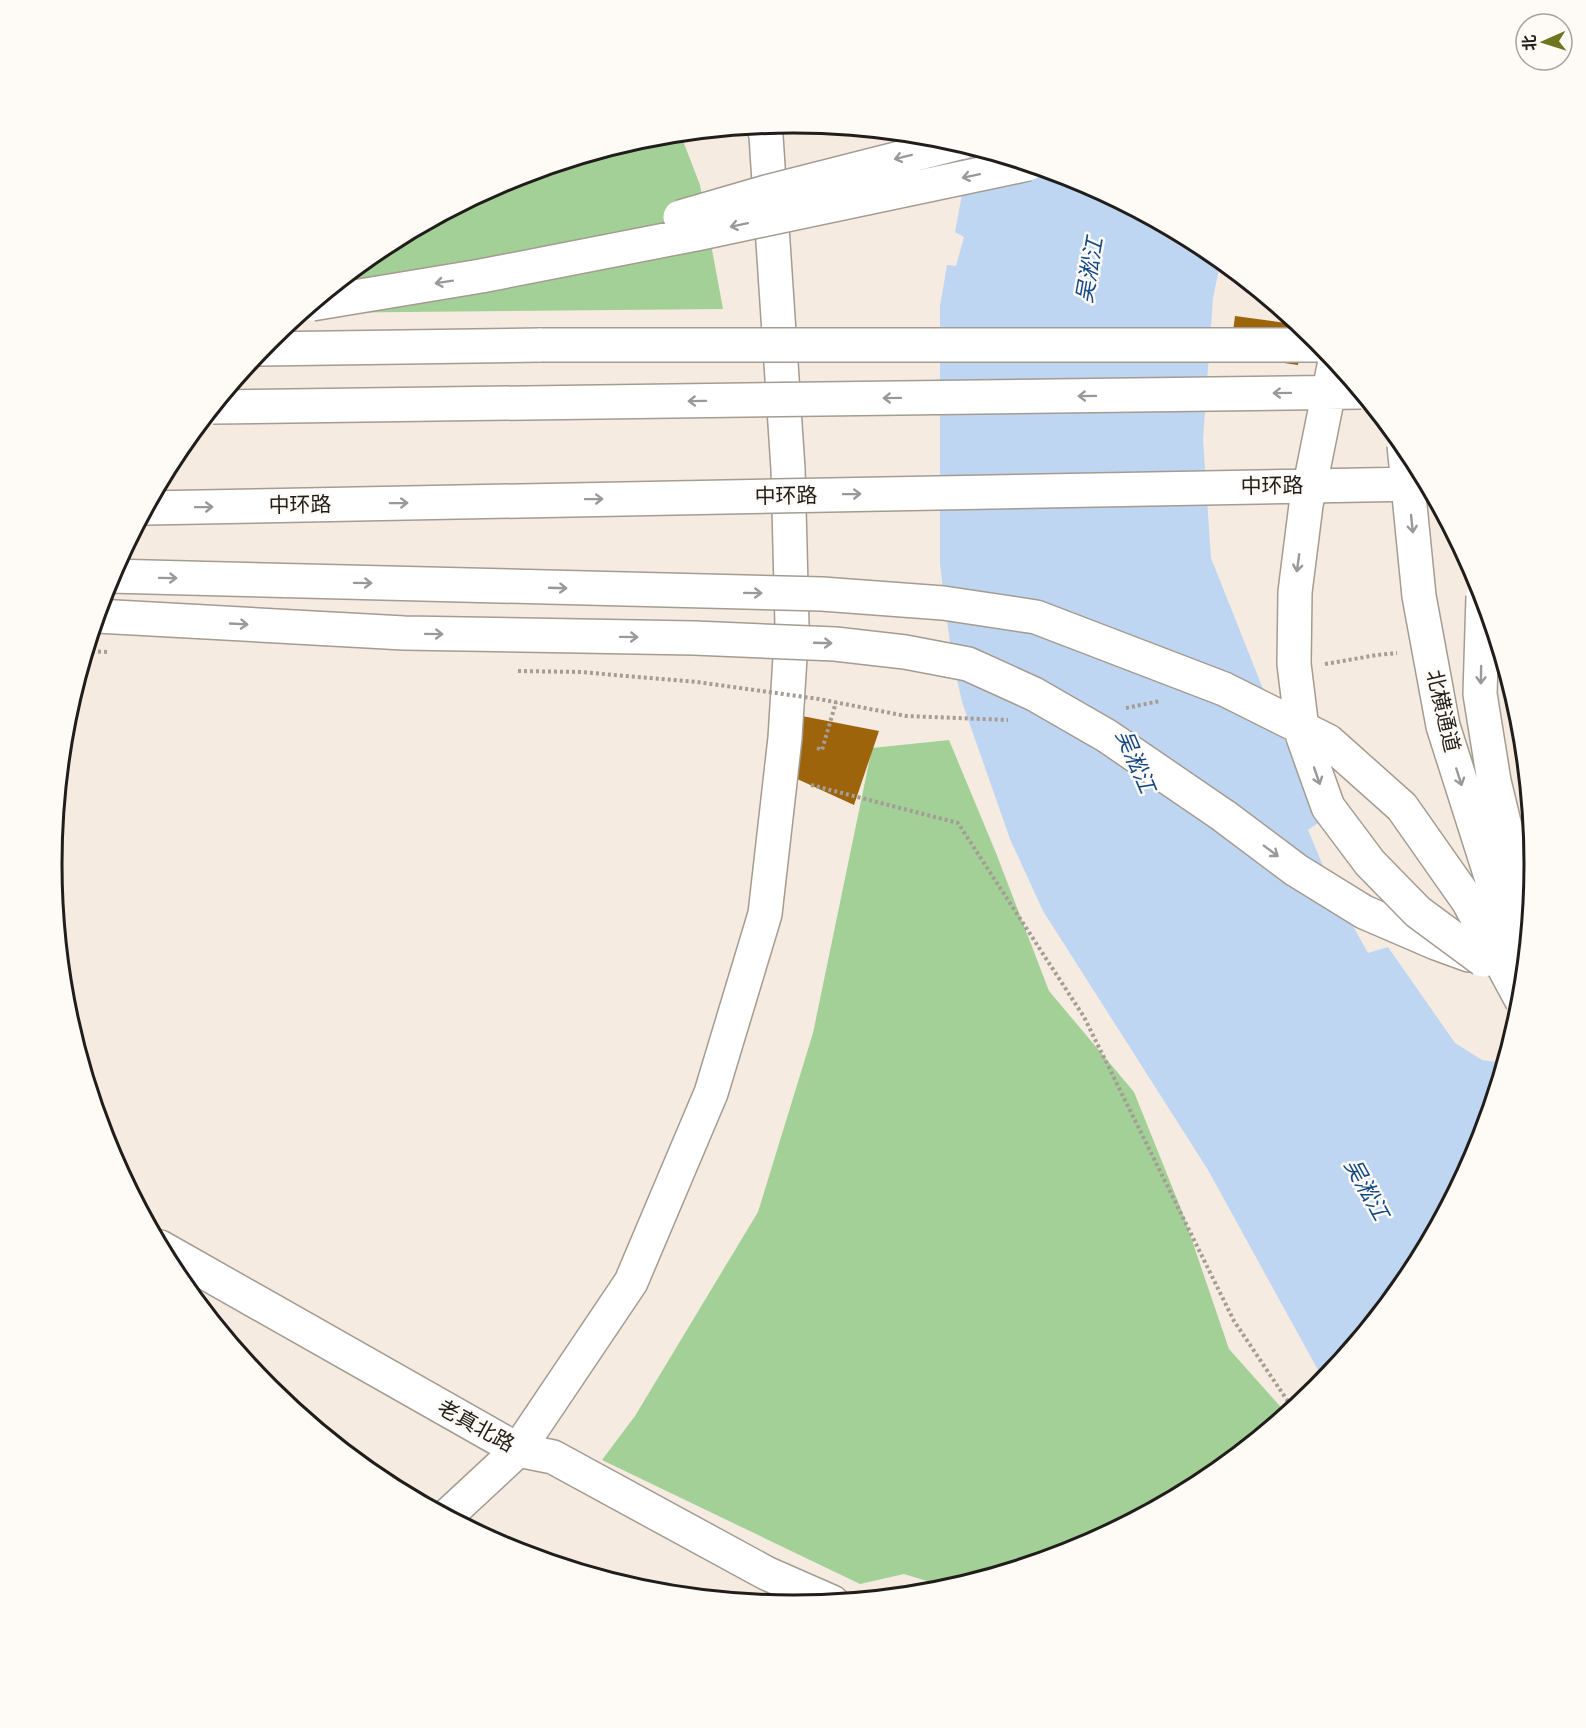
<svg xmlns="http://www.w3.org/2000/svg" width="1586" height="1728" font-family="'Public Sans','Noto Sans SC',sans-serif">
<rect width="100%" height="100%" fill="#f5ebe1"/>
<path fill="#a3d096" d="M680 133 700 185 723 309 301 313 381 247 509 178 649 136Z
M949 740 996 853 1049 991 1134 1092 1183 1214 1229 1349 1287 1414 1205 1481 1077 1550 950 1588 904 1574 860 1584 602 1460 635 1416 758 1212 813 1033 872 748Z"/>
<path fill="#bfd6f2" d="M971 146 1077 179 1206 247 1221 260 1213 298 1203 439 1211 558 1273 714 1321 821 1308 830 1334 892 1368 953 1388 947 1455 1043 1482 1060 1504 1063 1478 1148 1410 1277 1324 1381 1208 1170 1043 911 1010 839 962 702 952 657 945 606 940 564V306L947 265 956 266 964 237 955 232Z"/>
<path fill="#9e640b" d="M1235 316 1300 325 1303 327 1298 365 1230 355Z
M802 716 879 731 854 805 795 778Z"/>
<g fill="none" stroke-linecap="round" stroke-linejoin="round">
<defs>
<path id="minor" d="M260 349 541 345
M160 1247 518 1450 553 1457 766 1573 832 1602"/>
<path id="tertiary" d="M447 1516 518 1450 631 1282 711 1093 765 914 785 738 792 625 788 469 766 136 763 125"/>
<path id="trunk" d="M1224 816 1296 870 1364 912 1436 943 1469 955"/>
</defs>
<use href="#minor" stroke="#a49b91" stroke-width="36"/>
<use href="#tertiary" stroke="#a49b91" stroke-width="36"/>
<use href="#trunk" stroke="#a49b91" stroke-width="36"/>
<path stroke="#a49c95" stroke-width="4" stroke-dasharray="3 3" stroke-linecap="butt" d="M817 748 822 750 836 702
M811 785 958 823 1084 1017 1234 1321 1293 1409"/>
<use href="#minor" stroke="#fff" stroke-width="33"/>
<use href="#tertiary" stroke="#fff" stroke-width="33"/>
<use href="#trunk" stroke="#fff" stroke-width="33"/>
<defs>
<path id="minor-bridge" d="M541 345H1322"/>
<path id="trunk-bridge" d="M680 217 766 192 959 143
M312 304 481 276 701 233 1028 164
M1335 361 1306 505 1295 592 1294 664 1303 737 1328 807 1370 863 1418 912 1483 960
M213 407 1361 392
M1404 445 1419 596 1443 726 1493 883 1525 966
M146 508 1416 484
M109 576 822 594 943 603 1036 617 1224 689 1328 741 1402 807 1468 901 1522 1001
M1483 596 1480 694 1494 781 1521 893 1530 916
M97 616 404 633 694 638 835 644 905 652 968 664 1034 694 1107 736 1224 816"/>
</defs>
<use href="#minor-bridge" stroke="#a49b91" stroke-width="36" stroke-linecap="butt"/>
<use href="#trunk-bridge" stroke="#a49b91" stroke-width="36" stroke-linecap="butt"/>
<path stroke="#a49c95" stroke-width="4" stroke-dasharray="3 3" stroke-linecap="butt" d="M86 651 109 652
M1325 664 1377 655 1397 653
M518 671 580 672 697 682 819 699 906 716 1008 720
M1126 708 1160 701"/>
<use href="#minor-bridge" stroke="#fff" stroke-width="33"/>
<use href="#trunk-bridge" stroke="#fff" stroke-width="33"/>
</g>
<defs><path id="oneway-shaft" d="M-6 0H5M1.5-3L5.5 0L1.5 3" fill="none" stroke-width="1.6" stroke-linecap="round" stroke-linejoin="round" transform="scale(1.5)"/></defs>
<g stroke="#9b9998">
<use href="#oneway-shaft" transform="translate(903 157) rotate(166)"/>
<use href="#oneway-shaft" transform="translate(971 176) rotate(168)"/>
<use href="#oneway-shaft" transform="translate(739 225) rotate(168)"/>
<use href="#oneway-shaft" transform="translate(444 282) rotate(171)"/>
<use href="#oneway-shaft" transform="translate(1282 393) rotate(179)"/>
<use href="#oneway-shaft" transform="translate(1087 396) rotate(179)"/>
<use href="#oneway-shaft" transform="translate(892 398) rotate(179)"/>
<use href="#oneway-shaft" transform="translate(697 401) rotate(179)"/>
<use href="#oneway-shaft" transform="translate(852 494) rotate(-1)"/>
<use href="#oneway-shaft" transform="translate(594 499) rotate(-1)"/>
<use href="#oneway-shaft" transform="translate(399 503) rotate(-1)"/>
<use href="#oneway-shaft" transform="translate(204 507) rotate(-1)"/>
<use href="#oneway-shaft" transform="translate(1412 524) rotate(84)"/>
<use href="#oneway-shaft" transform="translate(1298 563) rotate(98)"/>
<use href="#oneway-shaft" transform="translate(168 578) rotate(1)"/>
<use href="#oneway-shaft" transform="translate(363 583) rotate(1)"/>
<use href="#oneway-shaft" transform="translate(558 588) rotate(2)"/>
<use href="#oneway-shaft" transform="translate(753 593) rotate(1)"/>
<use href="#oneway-shaft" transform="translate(239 624) rotate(3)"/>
<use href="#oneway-shaft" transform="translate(434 634) rotate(1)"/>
<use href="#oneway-shaft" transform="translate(629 637) rotate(1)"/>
<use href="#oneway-shaft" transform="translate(823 643) rotate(2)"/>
<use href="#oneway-shaft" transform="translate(1481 675) rotate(91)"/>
<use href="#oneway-shaft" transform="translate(1317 776) rotate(71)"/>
<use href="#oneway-shaft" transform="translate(1459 777) rotate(72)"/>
<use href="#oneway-shaft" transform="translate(1271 851) rotate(37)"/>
</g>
<g text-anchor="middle" stroke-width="5" stroke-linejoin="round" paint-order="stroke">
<g font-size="21" fill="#211d1a" stroke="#fefaf6">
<text transform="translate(1272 486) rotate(-1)" y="7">中环路</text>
<text transform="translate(786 496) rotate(-1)" y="7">中环路</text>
<text transform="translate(300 505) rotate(-1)" y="7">中环路</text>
<text transform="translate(1443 711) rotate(77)" y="7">北横通道</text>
<text transform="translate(476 1426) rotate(29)" y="7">老真北路</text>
</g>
<g font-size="22" font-style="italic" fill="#104785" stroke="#fefaf6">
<text transform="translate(1089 270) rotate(-80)" y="8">吴淞江</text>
<text transform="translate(1136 761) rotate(67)" y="8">吴淞江</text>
<text transform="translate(1367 1189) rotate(61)" y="8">吴淞江</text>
</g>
</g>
<path d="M0 0H1586V1728H0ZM62 864a731 731 0 1 1 1462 0a731 731 0 1 1-1462 0Z" fill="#fefaf6" fill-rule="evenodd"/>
<path fill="none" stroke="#211d1a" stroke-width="3" d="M62 864a731 731 0 1 1 1462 0a731 731 0 1 1-1462 0Z"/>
<g transform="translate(1544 42) rotate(267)"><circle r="28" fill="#fefaf6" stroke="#a6a29e" stroke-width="1.5"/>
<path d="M0-4.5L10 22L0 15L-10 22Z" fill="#6e751e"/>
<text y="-9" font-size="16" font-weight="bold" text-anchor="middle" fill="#211d1a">北</text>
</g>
</svg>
